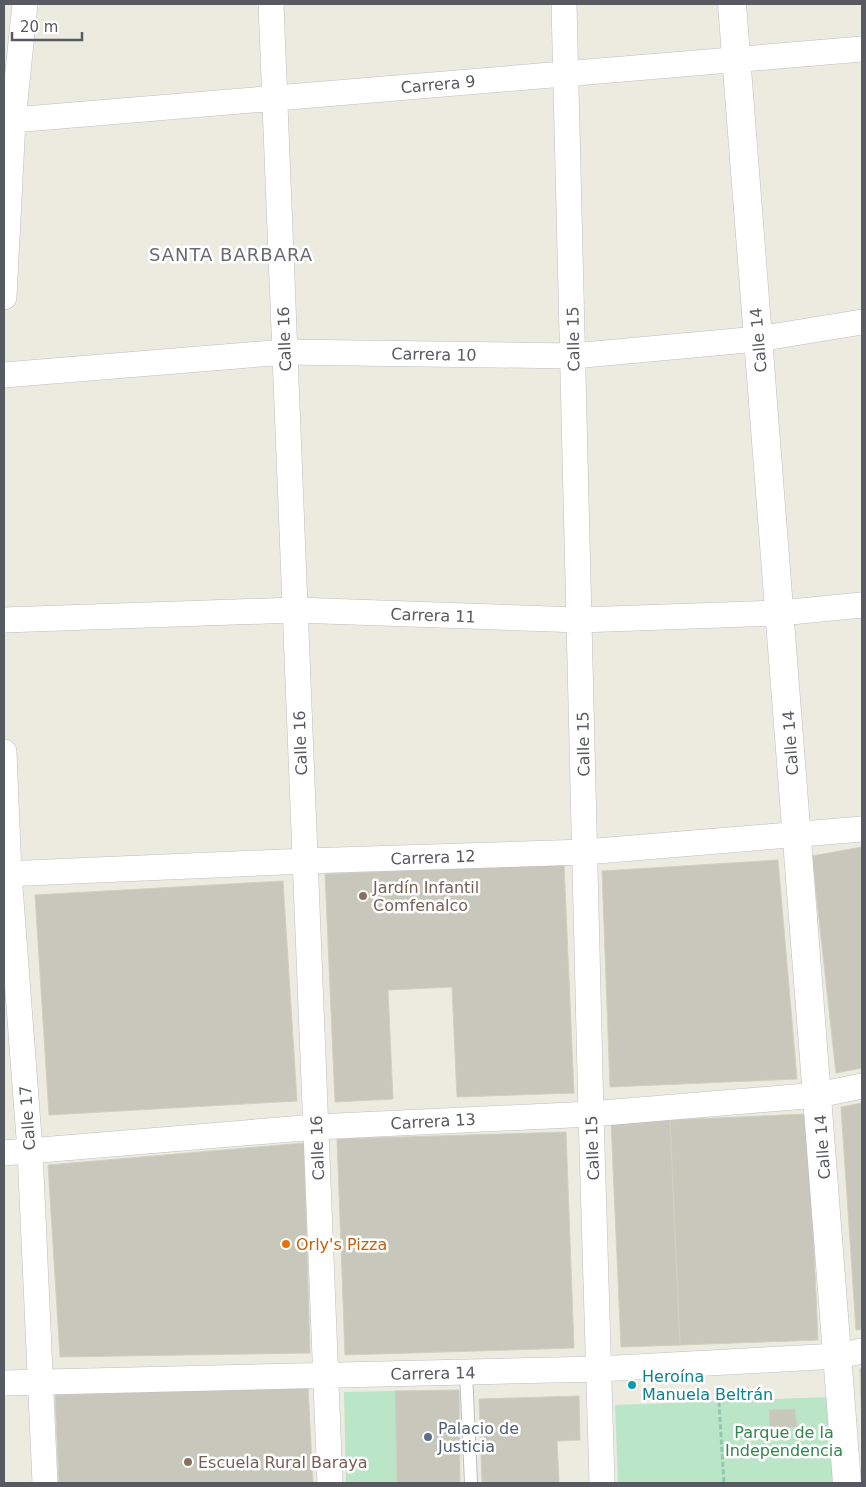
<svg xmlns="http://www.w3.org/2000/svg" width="866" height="1487" font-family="'DejaVu Sans',sans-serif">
<rect width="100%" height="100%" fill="#ebecdf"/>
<path fill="#bae5c6" d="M395 1391 397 1483H346L344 1392Z
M831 1397 834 1483H618L615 1405Z"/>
<path fill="#c7c7bc" stroke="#d0d0be" d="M862 847V1068L836 1073 812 856Z
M778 860 797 1079 610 1087 602 871Z
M564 864 574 1093 457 1097 452 987 388 990 393 1099 335 1102 325 874Z
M283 881 297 1101 49 1115 35 895Z
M862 1103V1329L856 1330 841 1107Z
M808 1114 818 1340 680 1345 670 1120Z
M670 1120 680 1345 621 1347 611 1122Z
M566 1132 574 1348 345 1355 337 1139Z
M304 1143 310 1353 60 1357 48 1165Z
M862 1368V1426L860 1369Z
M308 1387 313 1483H59L55 1395Z
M459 1390 460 1483H397L395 1391Z
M579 1396 580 1440 557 1441 559 1483H482L479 1399Z
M795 1409 797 1427 770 1429 769 1410Z"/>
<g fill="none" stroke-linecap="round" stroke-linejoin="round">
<defs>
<path id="service" d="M466 1372 471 1483"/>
<path id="minor" d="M271 4 330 1483
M564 4 591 1114 602 1483
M13 120 862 49
M4 297 13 120 25 4
M4 375 285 352 573 356 758 339 862 322
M4 620 295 610 580 620 780 613 862 605
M4 752 9 874 30 1151 45 1483
M4 874 305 861 585 852 862 829
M4 1153 316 1127 591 1114 818 1095 862 1086
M4 1383 598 1369 838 1356 862 1351"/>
<path id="tertiary" d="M732 4 847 1483"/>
</defs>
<use href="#service" stroke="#bcbdc4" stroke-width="14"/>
<use href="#minor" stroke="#bcbdc4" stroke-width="26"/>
<use href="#tertiary" stroke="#bcbdc4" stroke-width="29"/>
<path stroke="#93c6af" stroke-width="3" stroke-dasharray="5 2.5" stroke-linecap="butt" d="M718 1387 724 1483"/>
<use href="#service" stroke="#fff" stroke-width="12"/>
<use href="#minor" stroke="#fff" stroke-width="25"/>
<use href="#tertiary" stroke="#fff" stroke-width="28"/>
</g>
<g fill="#8d6e63" stroke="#fff" stroke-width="2">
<circle cx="363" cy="896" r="5"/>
<circle cx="188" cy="1462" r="5"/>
</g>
<circle fill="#e8710a" stroke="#fff" stroke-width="2" cx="286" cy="1244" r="5"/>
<circle fill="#0f9aa8" stroke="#fff" stroke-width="2" cx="632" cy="1385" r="5"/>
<circle fill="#5c6f8a" stroke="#fff" stroke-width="2" cx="428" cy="1437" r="5"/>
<g text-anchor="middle" stroke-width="5" stroke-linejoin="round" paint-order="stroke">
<g font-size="16" fill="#585a61" stroke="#fff">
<text transform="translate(438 84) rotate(-5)" y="6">Carrera 9</text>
<text transform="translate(284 339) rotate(-92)" y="6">Calle 16</text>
<text transform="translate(573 339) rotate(-91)" y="6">Calle 15</text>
<text transform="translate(758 340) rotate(-95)" y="6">Calle 14</text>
<text transform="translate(434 354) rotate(1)" y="6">Carrera 10</text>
<text transform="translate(433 615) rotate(2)" y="6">Carrera 11</text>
<text transform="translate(300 743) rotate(-92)" y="6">Calle 16</text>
<text transform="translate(790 743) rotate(-94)" y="6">Calle 14</text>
<text transform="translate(583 744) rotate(-91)" y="6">Calle 15</text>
<text transform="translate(433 857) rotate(-2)" y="6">Carrera 12</text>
<text transform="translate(27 1118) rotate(-94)" y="6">Calle 17</text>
<text transform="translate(433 1121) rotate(-3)" y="6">Carrera 13</text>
<text transform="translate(822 1147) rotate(-94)" y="6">Calle 14</text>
<text transform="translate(317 1148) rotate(-92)" y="6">Calle 16</text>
<text transform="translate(592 1148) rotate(-92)" y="6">Calle 15</text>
<text transform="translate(433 1373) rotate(-1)" y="6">Carrera 14</text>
</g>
<g font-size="16" fill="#785e54" stroke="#fff" text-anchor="start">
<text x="373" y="893">Jardín Infantil<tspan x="373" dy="18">Comfenalco</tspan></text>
<text x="198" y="1468">Escuela Rural Baraya</text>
</g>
<g font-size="16" fill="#c56008" stroke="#fff" text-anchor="start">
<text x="296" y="1250">Orly's Pizza</text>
</g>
<g font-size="16" fill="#0d838f" stroke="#fff" text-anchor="start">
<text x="642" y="1382">Heroína<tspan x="642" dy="18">Manuela Beltrán</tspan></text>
</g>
<g font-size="16" fill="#4e5e75" stroke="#fff" text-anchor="start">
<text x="438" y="1434">Palacio de<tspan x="438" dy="18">Justicia</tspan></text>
</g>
<g font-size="16" fill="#33854d" stroke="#fff">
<text x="784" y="1438">Parque de la<tspan x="784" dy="18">Independencia</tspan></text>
</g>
<g font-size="18" letter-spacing="1" fill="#696b73" stroke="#fff">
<text x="231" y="261">SANTA BARBARA</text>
</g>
</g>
<rect width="866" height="1487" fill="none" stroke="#585a61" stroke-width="10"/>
<path d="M12 32v8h70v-8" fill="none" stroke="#585a61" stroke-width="2.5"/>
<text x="20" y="32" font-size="15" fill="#585a61" stroke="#ffffff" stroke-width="4" paint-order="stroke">20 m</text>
</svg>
